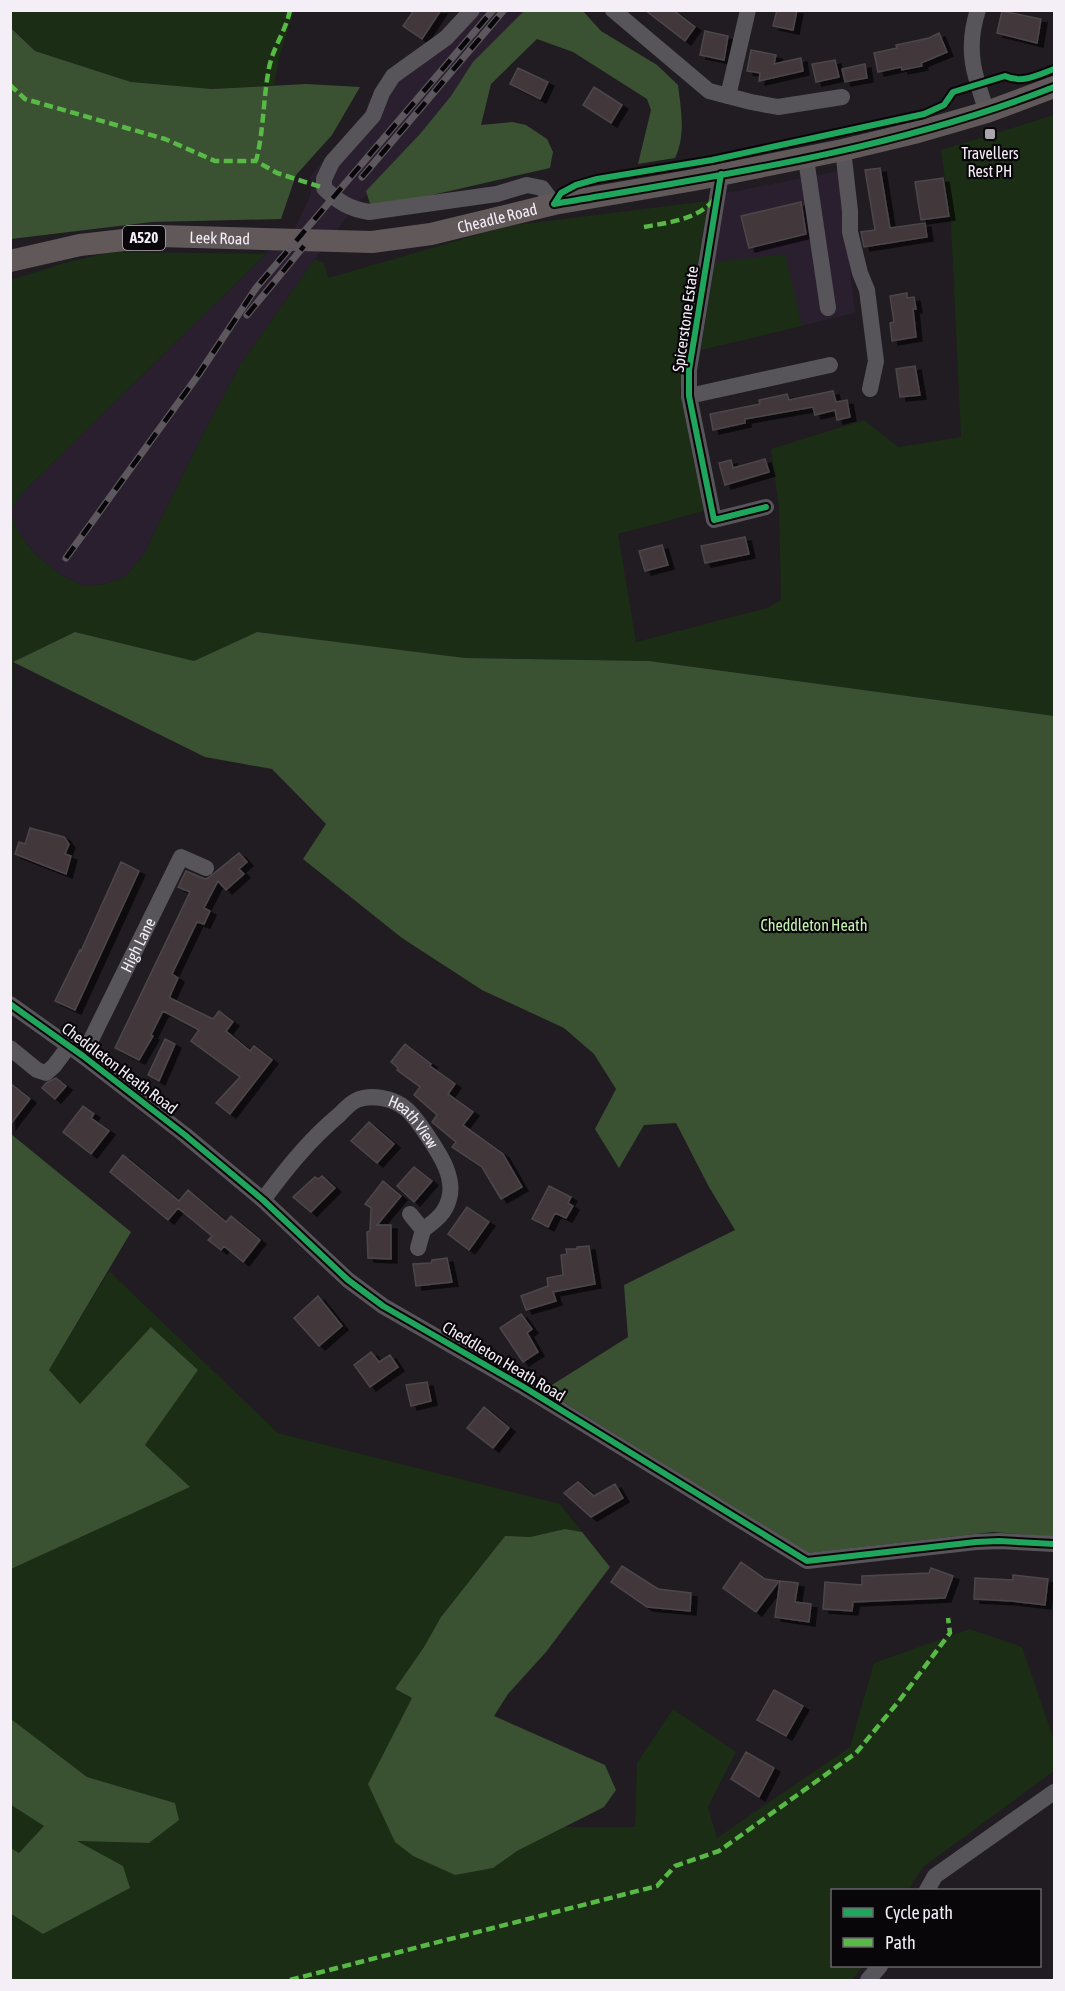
<svg xmlns="http://www.w3.org/2000/svg" width="1065" height="1991" font-family="'Asap Condensed',sans-serif">
<defs>
<filter id="shadow"><feDropShadow dx="6" dy="4" stdDeviation="0" flood-color="#0009"/></filter>
</defs>
<rect width="100%" height="100%" fill="#201c22"/>
<path fill="#2a1f2f" d="M462 11H547L418 156 359 201 315 259 240 365 202 436 144 554 125 577 104 584 84 586 61 575 35 554 19 533 10 511 22 493 266 254 294 230 311 194V175L365 112 368 102 393 70 440 32Z
M839 171 855 313 701 350 726 193Z"/>
<path fill="#1b2d14" d="M10 11H294L280 54 274 85 212 89 131 82 35 51 11 27Z
M1054 115V716L649 661 465 658 257 632 194 661 75 632 13 662 11 803V512L19 533 35 554 61 575 84 586 104 584 125 577 144 554 202 436 240 365 315 259 324 263 328 278 508 226 708 201 690 311 680 392 704 511 618 534 636 642 767 608 781 600 779 508 771 449 864 420 898 447 961 437 951 224 941 150Z
M111 252 266 254 22 493 11 511V280L64 263Z
M785 254 802 326 701 350 715 262Z
M109 1271 278 1433 560 1504 582 1532 565 1529 530 1537 505 1536 441 1617 424 1647 395 1690 412 1698 493 1868 517 1851 564 1827H635L637 1763 673 1709 736 1752 708 1807 717 1838 850 1747 874 1663 970 1629 1022 1647 1054 1740V1771L923 1867 908 1890H832V1966H863L852 1980H11L10 1914 44 1934 123 1866 75 1841 149 1843 175 1803 87 1777 11 1719V1569L190 1487 145 1445 198 1370 151 1327 80 1404 49 1370Z
M10 1805 45 1826 19 1854 11 1848Z"/>
<path fill="#3a5231" d="M524 11H583L601 31 657 65 678 85C681 109 686 136 675 158L638 164 651 110 647 99 573 52 537 39 491 84 481 125 512 122 526 125 547 139 553 152 550 168 384 206 371 207 366 191 420 134 451 96 473 62Z
M10 27 35 51 131 82 212 89 306 84 360 87 332 135 296 175 281 219 152 222 11 239Z
M75 632 194 661 257 632 465 658 649 661 1054 716V1537L993 1532 808 1553 544 1390 628 1337 624 1285 735 1230 709 1187 676 1123 644 1125 619 1168 595 1129 616 1089 594 1054 564 1028 482 990 402 938 303 859 326 824 272 769 205 757 13 662Z
M11 1134 131 1232 49 1370 80 1404 151 1327 198 1370 145 1445 190 1487 11 1569Z
M565 1529 582 1532 610 1567 546 1652 508 1694 494 1716 605 1765 616 1790 604 1807 517 1851 493 1868 455 1875 413 1856 395 1842 368 1784 412 1698 395 1689 424 1647 441 1617 505 1536 530 1537Z
M11 1719 87 1777 175 1803 179 1820 149 1843 77 1841 123 1866 130 1888 43 1934 11 1914V1848L19 1853 44 1826 11 1805Z"/>
<path fill="#43383b" stroke="#4c4749" stroke-width="1.5" filter="url(#shadow)" d="M414 10H441L422 39 403 26Z
M645 10H673L695 27 685 41Z
M777 10H797L793 30 773 26Z
M1002 11 1041 19 1037 43 997 33Z
M705 31 728 36 724 60 700 55Z
M939 33 947 52 921 63 922 66 902 70 901 67 878 72 874 53 897 48 896 45 929 38Z
M751 50 776 55 774 64 801 58 803 71 759 81 760 73 747 71Z
M835 60 839 77 816 82 812 64Z
M865 64 867 78 845 82 842 69Z
M518 68 548 82 540 99 510 84Z
M594 87 622 105 611 123 583 105Z
M880 168 890 228 925 223 927 237 864 247 861 232 875 230 865 170Z
M943 178 949 216 921 220 915 182Z
M801 202 806 234 749 248 741 216Z
M907 293V298L914 297 916 309H913L916 337 892 341 890 323 894 322 890 296Z
M915 366 920 395 900 397 896 369Z
M833 391 836 402 847 400 850 417 837 420 835 410 815 415 813 407 745 419V423L713 430 710 414 760 404 759 400 787 394 789 400Z
M765 459 769 472 725 485 719 463 731 460 733 468Z
M745 537 749 554 705 563 701 546Z
M662 545 668 565 645 571 639 551Z
M30 828 64 837 69 844 65 854 71 856 66 874 15 854 19 842 25 844Z
M239 853 247 862 239 869 244 874 226 890 218 881 204 908 210 911 204 924 197 922 172 974 178 978 170 996V998L213 1019 219 1011 233 1022 226 1031 250 1051 254 1046 272 1060 230 1114 216 1103 240 1077 191 1041 199 1030 163 1011 151 1035 153 1036 139 1060 115 1048 190 892 178 887 186 871 205 879 208 878Z
M121 862 139 871 75 1010 55 1001 80 950 81 951Z
M165 1039 175 1044 159 1081 148 1075Z
M405 1044 431 1064 430 1066 455 1084 448 1094 473 1112 463 1125 503 1154 522 1187 501 1199 482 1167 452 1147 456 1142 432 1122 437 1115 414 1095 420 1087 397 1070 398 1068 391 1062Z
M56 1078 66 1086 55 1099 42 1088 46 1083Z
M10 1083 30 1099 10 1125Z
M83 1106 94 1114 91 1118 109 1131 91 1154 63 1132Z
M369 1122 394 1144 377 1163 351 1141Z
M123 1155 179 1201 188 1190 226 1222 231 1216 260 1240 243 1262 224 1246 221 1250 208 1240 212 1236 178 1208 168 1220 110 1172Z
M414 1167 432 1181 414 1202 397 1186Z
M322 1176 335 1188 311 1212 293 1197 315 1177 318 1179Z
M383 1181 401 1196 377 1225H391V1259L368 1258 367 1232 370 1231 371 1208 365 1204Z
M549 1186 571 1197 568 1203 573 1206 566 1218 555 1213 548 1227 532 1219Z
M467 1207 489 1222 469 1250 448 1234Z
M589 1246 595 1284 553 1292 556 1301 526 1310 521 1296 548 1286 547 1278 563 1275 561 1255 567 1254 566 1249H577V1247Z
M447 1258 452 1282 416 1286 413 1264 431 1263 432 1260Z
M318 1296 342 1326 319 1346 294 1318Z
M521 1314 532 1329 527 1333 538 1352 523 1362 500 1328Z
M371 1352 379 1362 390 1355 398 1367 370 1387 354 1365Z
M427 1382 431 1401 411 1406 406 1385Z
M484 1407 509 1428 493 1448 467 1428Z
M578 1482 594 1496 615 1484 623 1498 591 1517 564 1493Z
M741 1562 765 1579 779 1581 756 1612 723 1588Z
M622 1566 658 1589 691 1593 690 1611 647 1607 611 1582Z
M931 1568 953 1576 945 1598 853 1602 852 1611 823 1609 825 1582 862 1585V1576L929 1573Z
M1013 1575 1048 1579 1045 1605 1011 1601 974 1599 975 1578 1013 1580Z
M780 1581 798 1583 795 1602 811 1604 809 1622 775 1617Z
M774 1690 803 1706 786 1736 757 1720Z
M746 1752 774 1768 759 1797 731 1779Z"/>
<g fill="none" stroke-linecap="round" stroke-linejoin="round">
<g stroke="#58555a" stroke-width="16">
<path d="M472 10 446 38 393 76 382 93 373 116 332 162 324 179V188C338 202 350 209 369 212L497 194 527 185 542 188 554 204"/>
<path d="M613 10 709 91 751 102 778 107 842 97"/>
<path d="M978 10C965 49 974 75 987 112"/>
<path d="M728 96 748 10"/>
<path d="M843 150 850 211V232L860 273 867 290 876 361 870 389"/>
<path d="M806 159 828 308"/>
<path d="M721 174 689 370V396L714 520 766 507"/>
<path d="M689 396 830 365"/>
<path d="M10 1004 83 1056 185 1135 263 1200 348 1280 383 1306 522 1386 807 1561 976 1542 999 1541 1054 1544"/>
<path d="M10 1048 37 1070 46 1073 54 1066 69 1046"/>
<path id="s1" d="M83 1056 181 857 206 868"/>
<path id="s2" d="M263 1200C286 1169 309 1140 339 1115 344 1110 350 1103 357 1100 371 1094 393 1098 405 1108 416 1116 441 1155 446 1168 450 1178 452 1189 449 1199 445 1214 435 1221 423 1230"/>
<path d="M410 1214 423 1230 418 1248"/>
<path d="M927 1890 935 1876 1054 1792"/>
<path d="M868 1980 880 1966"/>
</g>
<path stroke="#61585a" stroke-width="22" id="s3" d="M10 261 80 245 159 236 372 242 431 234 554 204 694 180 843 150 918 132 987 112 1054 87"/>
<defs>
<path id="rail" d="M362 177 504 10
M247 315 304 246
M66 558 199 374 256 288 493 10"/>
</defs>
<use href="#rail" stroke="#5c585e" stroke-width="7"/>
<use href="#rail" stroke="#09060a" stroke-width="4.5" stroke-dasharray="14" stroke-linecap="butt"/>
<path stroke="#58b947" stroke-width="4.5" stroke-dasharray="9 4.5" stroke-linecap="butt" d="M290 10C286 31 273 47 269 68 263 99 264 130 256 161L277 173 324 188
M10 85 25 99 165 139 215 161H256
M644 227C670 222 699 220 716 197
M290 1980 657 1886 675 1866 719 1851 856 1753 899 1701 950 1633 948 1618"/>
<defs>
<path id="cycleway" d="M721 174 689 370V396L714 520 766 507
M554 204 561 193 576 185 597 179 712 160 924 114 944 105 953 92 1005 76C1022 84 1038 75 1054 69
M554 204C723 175 894 150 1054 87
M10 1004 83 1056 185 1135 263 1200 348 1280 383 1306 522 1386 807 1561 976 1542 999 1541 1054 1544"/>
</defs>
<use href="#cycleway" stroke="#09060a" stroke-width="10"/>
<use href="#cycleway" stroke="#20a55d" stroke-width="6"/>
</g>
<rect fill="#aaa4ac" stroke="#09060a" stroke-width="2" x="984" y="128" width="12" height="12" rx="3"/>
<g text-anchor="middle" stroke-width="4.5" stroke-linejoin="round" paint-order="stroke">
<rect fill="#09060a" stroke="#aea8b0" stroke-width="1.5" x="123" y="226" width="42" height="24" rx="4.5"/>
<g font-size="15" font-weight="bold" fill="#f4eef7">
<text x="144" y="243">A520</text>
</g>
<g font-size="16" fill="#f4eef7" stroke="#09060a">
<text x="990" y="159">Travellers<tspan x="990" dy="18">Rest PH</tspan></text>
</g>
<g font-size="16" fill="#f4eef7" stroke="#09060a">
<text dy="6" stroke="none"><textPath href="#s3" startOffset="492">Cheadle Road</textPath></text>
<text dy="6" stroke="none"><textPath href="#s3" startOffset="212">Leek Road</textPath></text>
<text transform="translate(685 319) rotate(-82)" y="6">Spicerstone Estate</text>
<text dy="6" stroke="none"><textPath href="#s1" startOffset="124">High Lane</textPath></text>
<text transform="translate(120 1068) rotate(37)" y="6">Cheddleton Heath Road</text>
<text dy="6" stroke="none"><textPath href="#s2" startOffset="204">Heath View</textPath></text>
<text transform="translate(504 1361) rotate(31)" y="6">Cheddleton Heath Road</text>
</g>
<g font-size="16" fill="#c2f3b1" stroke="#09060a">
<text x="814" y="931">Cheddleton Heath</text>
</g>
</g>
<rect width="1065" height="1991" fill="none" stroke="#f4eef7" stroke-width="24"/>
<rect x="831" y="1889" width="210" height="78" fill="#09060a" stroke="#676369" stroke-width="1.5"/>
<rect x="843" y="1908" width="30" height="9" fill="#20a55d" stroke="#676369" stroke-width="1.5"/>
<text x="885" y="1919" font-size="18" fill="#f4eef7">Cycle path</text>
<rect x="843" y="1938" width="30" height="9" fill="#58b947" stroke="#676369" stroke-width="1.5"/>
<text x="885" y="1949" font-size="18" fill="#f4eef7">Path</text>
</svg>
